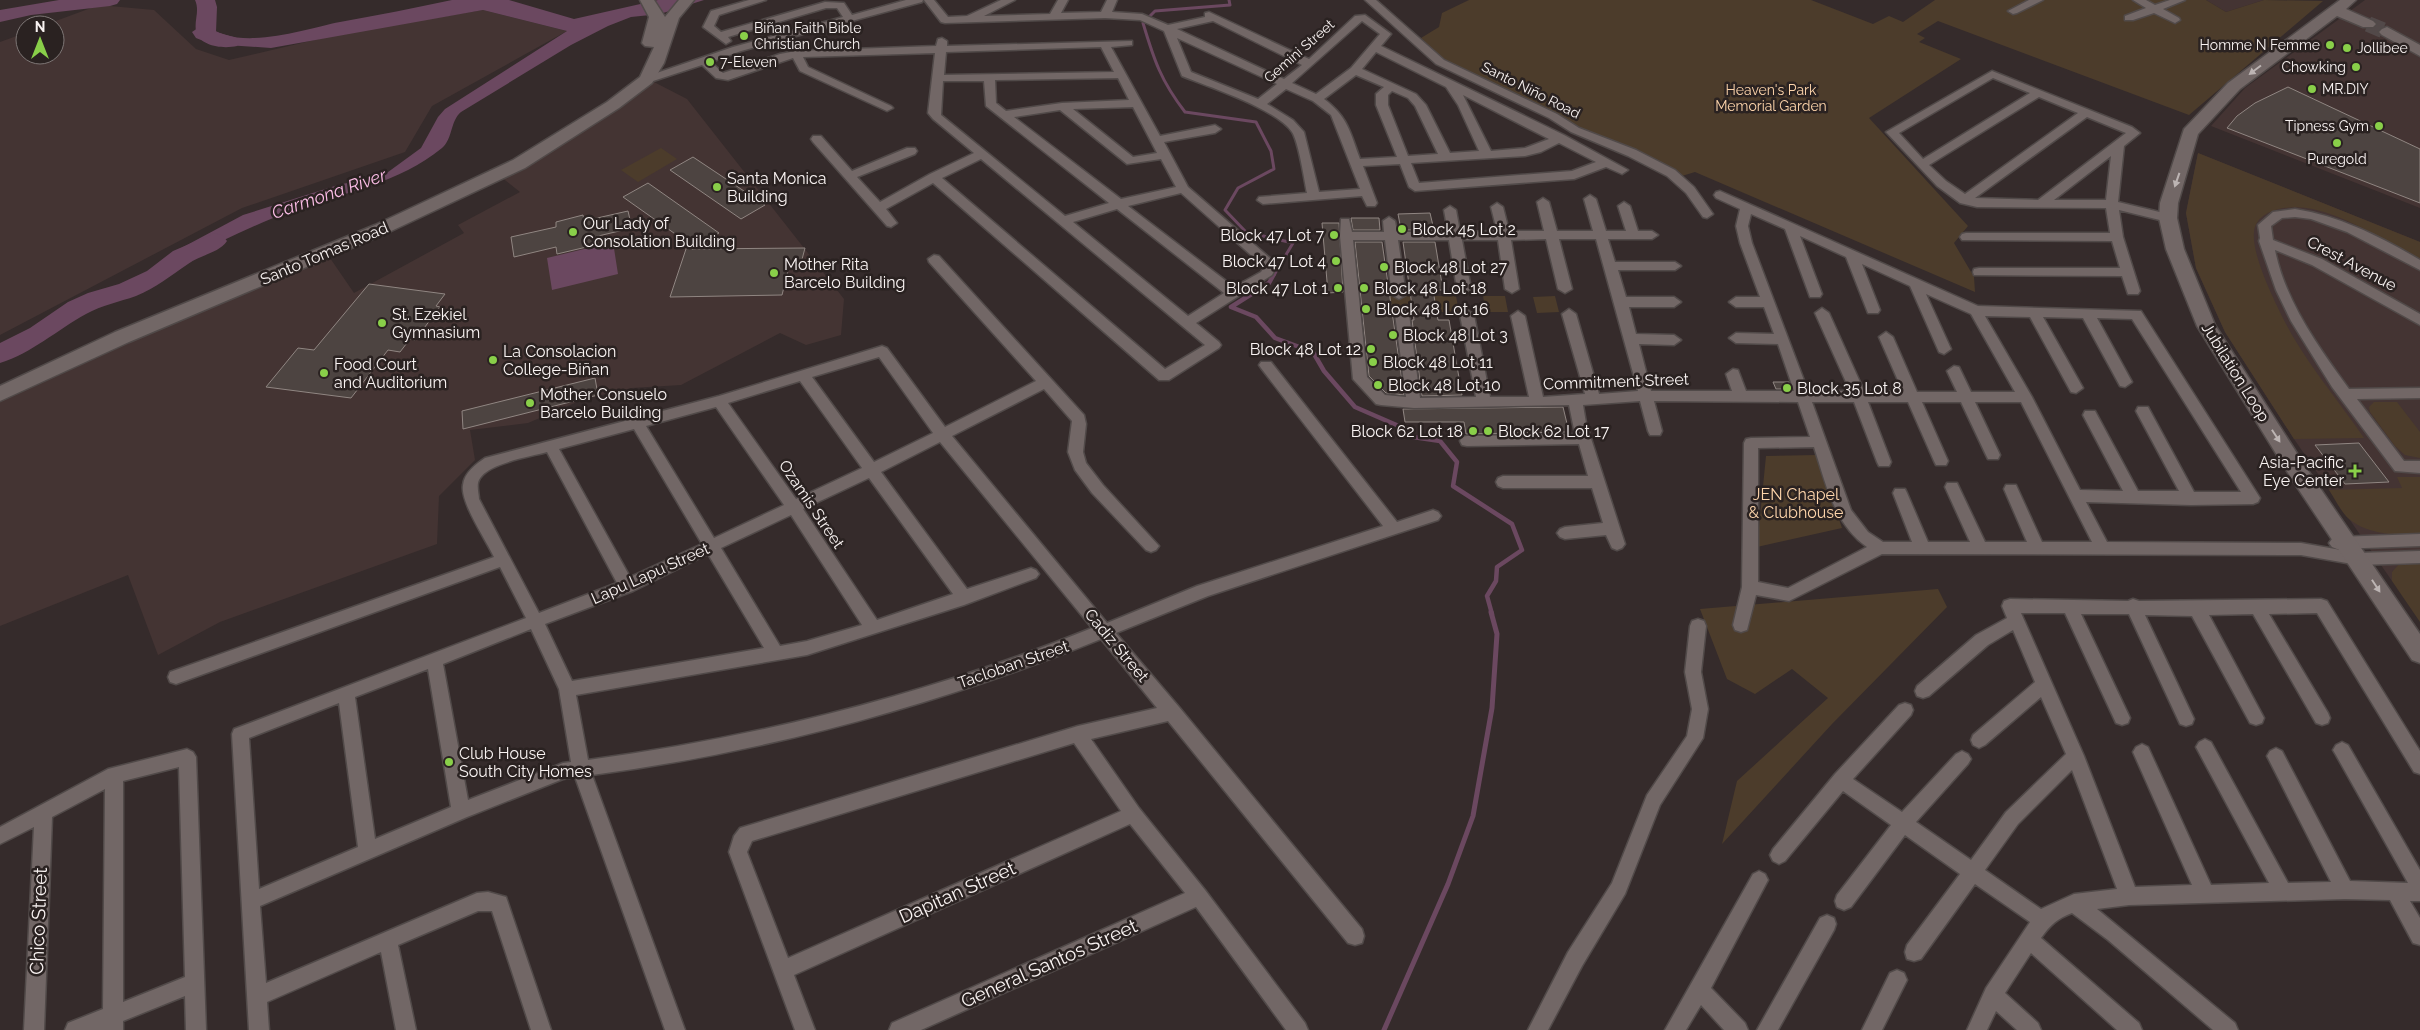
<svg xmlns="http://www.w3.org/2000/svg" width="2420" height="1030" font-family="Raleway,sans-serif">
<rect width="100%" height="100%" fill="#352b2b"/>
<path fill="#443433" d="M2206 0H2264L2226 12Z
M2365 0H2420V208L2211 126 2245 88Z
M99 5 154 10 196 49 229 60 344 33 483 10 567 31 432 106 405 152 242 208 0 335V42L25 33V55H55V25H45Z
M654 82 687 99 844 299 841 335 806 345 780 333 681 385 632 388 584 399 528 423 470 430 475 460 439 496 437 544 220 622 158 655 128 575 0 626V398L120 344 330 258 354 293 464 233 458 225 520 192 501 177Z
M2198 153 2420 242V563L2392 572V581L2294 439 2225 332 2196 268 2186 213Z"/>
<path fill="#4c3c2b" d="M1469 0H1811L1873 24 1889 16 1903 22 1935 0H2206L2226 12 2264 0 2323 1 2189 115 1938 21 1917 34 1925 38 1919 42 1961 59 1869 118 1968 226 1954 243 1974 277 1975 292 1695 172 1672 179 1442 58 1421 38 1439 27 1442 13Z
M661 148 677 159 638 182 621 170Z
M2198 153 2420 242V260C2387 242 2343 213 2306 208 2287 205 2256 210 2254 232 2251 257 2280 313 2292 335 2313 371 2341 404 2364 438L2294 439 2225 332 2196 268 2186 213Z
M1389 296H1410L1413 312H1391Z
M1434 296H1456L1459 312H1437Z
M1483 296H1505L1508 312H1486Z
M1555 296 1559 312 1537 313 1533 297Z
M2374 402H2397L2420 432V458L2405 455 2395 446 2370 412 2369 407Z
M1817 455 1842 528 1757 547 1766 456Z
M2397 477H2420V535C2397 535 2368 535 2349 519 2341 512 2335 499 2329 490L2402 488Z
M2400 563H2420V622L2392 581V572Z
M1938 589 1947 607 1832 724 1722 844 1737 781 1828 698 1792 669 1755 694 1727 679 1700 609Z"/>
<path fill="#6b4860" d="M452 0H509L574 19 658 0H704L660 14 631 17 608 26 571 45 461 112C450 121 453 139 442 148 399 183 346 192 295 210 257 223 220 242 184 259L172 253 243 215 338 185 384 175 421 148 438 117 445 109 567 31 483 10 271 48 211 44 196 38 192 32 205 23C235 54 304 29 340 22 378 15 415 8 452 0Z
M613 242 618 274 552 290 547 258Z"/>
<g fill="none" stroke-linecap="round" stroke-linejoin="round">
<path stroke="#6b4860" stroke-width="3" d="M1229 0 1230 5 1155 11 1143 23C1154 60 1161 81 1185 112L1256 122 1271 151 1274 169 1238 188 1225 210 1246 232 1293 243 1274 275"/>
<path stroke="#6b4860" stroke-width="4.5" d="M1274 274 1269 283 1231 307 1256 317 1275 338 1313 352 1324 371 1355 407 1401 427 1413 437 1440 441 1457 462 1453 486 1512 524 1522 550 1497 567 1496 581 1487 596 1492 614"/>
<path stroke="#6b4860" stroke-width="5" d="M1384 1030 1448 884 1473 816 1492 708 1497 634 1491 612"/>
<path fill="#6b4860" fill-rule="evenodd" d="M59 0H120L117 4 110 6 31 15 0 22V10Z
M195 0H215L217 7 216 32 237 38 240 42 237 46C224 49 200 47 196 31 194 20 200 11 195 0Z
M215 233 223 236 227 241C219 253 200 255 188 264 170 276 156 288 136 296 119 302 102 305 86 314 57 330 32 353 0 363V343L30 328 68 302 88 293 119 284 147 271 173 251Z"/>
</g>
<path fill="#4d4441" stroke="#908682" d="M2288 87 2420 149V203L2227 128 2237 116 2255 103Z
M693 157 765 205 741 219 670 170Z
M648 183 719 233 692 249 805 248 800 267H789L782 295 670 297 688 243 623 197Z
M628 211 632 228 594 237 595 245 557 254 556 247 514 257 511 237 556 227V222L583 215 584 221Z
M1430 213 1434 230H1401L1398 214Z
M1351 218H1379L1380 230H1353Z
M1322 223H1339L1343 292 1328 293Z
M1355 242H1382L1404 395 1386 393 1369 376Z
M1403 242H1435L1443 290H1433L1438 320H1449L1462 395 1422 396 1412 320H1414Z
M369 284 445 294 436 306 440 307 415 340 410 339 400 352 388 350 351 398 266 387 298 348 314 350Z
M595 378 598 395 463 429 462 411Z
M1773 382H1789L1791 389H1776Z
M1563 407 1569 432 1466 434 1464 422H1405L1403 409Z
M2359 443 2389 482 2345 484 2315 445Z"/>
<g fill="none" stroke-linecap="round" stroke-linejoin="round">
<path stroke="#524949" stroke-width="16" stroke-dasharray="16 8" stroke-linecap="butt" d="M2368 24 2387 32"/>
<defs>
<path id="street" d="M749 0H766L719 15 714 26 721 32 825 2 844 3 852 15 906 0H923L922 2 741 51 711 62 723 73 780 54 796 51 936 46 938 39 942 38 947 41V46L1132 41V45L1111 47 1160 136 1215 125 1221 129 1215 133 1164 142 1188 187 1271 259 1275 269 1272 275 1196 323 1219 342 1221 345 1219 348 1169 380H1159L933 183 886 209 897 223 891 227 887 226 813 142 811 139 813 136H821L852 171 907 148H915L917 151 915 154 857 177 880 202 930 174 974 153 933 119 928 113 935 53 803 57 808 67 891 106 893 108 887 111 800 71 793 58 728 80 716 78 702 65 650 82H642V78L733 47 843 17 837 8H826L728 37 731 41 726 44 703 27 711 11ZM1101 47 1114 72 944 75 946 52ZM1118 78 1129 100 1062 103 1006 111 996 103 995 80ZM943 81H984L986 106 1109 203 1065 216 941 115ZM1133 107 1157 153 1133 157 1073 109ZM1060 110 1127 164 1161 159 1176 187 1121 199 1014 117ZM981 159 1205 345 1165 369 942 178ZM1181 193 1261 264 1263 269 1261 272 1234 287 1128 206ZM1117 209 1224 293 1188 316 1073 222Z
M924 0H934L948 17 967 16 1001 0H1015L984 16 1050 14 1058 0H1068L1061 13 1101 12 1107 0H1117L1112 12 1142 14 1168 25 1205 17V13L1209 12 1309 59 1355 16 1365 15 1391 34 1381 46 1564 135 1628 170 1622 174 1606 167 1574 179 1415 191 1409 187 1400 164 1363 166 1377 203 1375 206H1367L1362 196 1263 204 1257 200 1259 197 1307 193C1304 179 1299 143 1292 132 1277 109 1209 87 1182 76L1164 31 1140 20 1105 18 945 23 941 22ZM1213 21 1302 65 1284 79 1177 29ZM1362 21 1380 34 1351 68 1316 94 1292 83ZM1177 38 1277 84 1258 99 1191 72ZM1376 52 1446 87 1458 105 1479 151 1450 153 1426 105 1416 94 1362 69ZM1356 75 1384 87 1376 94V105L1397 157 1360 159C1350 132 1348 117 1324 99ZM1286 89 1313 101 1331 115 1360 189 1319 192 1304 132 1293 120 1267 104ZM1392 91 1408 98 1415 106 1438 154 1408 156 1388 105V95ZM1463 95 1549 139 1525 148 1491 151ZM1559 143 1596 162 1572 171 1419 183 1411 163 1525 156 1541 152Z
M1365 0H1376L1444 60 1557 114 1579 128 1636 150 1675 170 1694 187 1713 214 1707 218 1703 217 1686 193 1667 176 1628 156 1571 132 1549 118 1436 64Z
M2029 0H2043L2017 13 2013 14 2008 11Z
M2133 0H2146L2155 5 2170 0H2185L2163 9 2179 18 2180 20 2175 23 2154 13 2133 20H2125V16L2146 8Z
M1992 71 2132 127 2140 133 2124 146 2118 202 2172 215 2174 218 2168 222 2119 210 2123 237 2140 291 2138 294H2128L2122 276 1974 275 1973 272 1974 269 1979 268H2120L2112 241 1962 240 1960 237 1962 234 1966 233H2110L2106 208 1977 207 1960 203 1937 186 1886 132ZM1993 78 2030 93 1923 159 1899 133ZM2039 97 2078 113 1965 194 1946 181 1929 165ZM2087 117 2126 133 2038 200 1975 198ZM2111 156 2106 200H2054Z
M1720 191 1978 306 2141 311 2260 498 2258 502 2253 504 2191 505 2086 502 2107 542 2301 543 2358 553 2420 551V563L2358 565 2301 555 1882 554 1789 601 1756 595 1747 630 1741 632 1735 630 1733 625 1742 587 1744 443 1746 439 1751 438 1810 437 1798 402 1654 401 1662 431 1660 435H1650L1648 431 1640 401 1583 405 1586 423 1625 544 1622 548 1617 550 1612 548 1606 535 1565 539 1560 537 1557 533 1560 529 1565 527 1603 523 1592 488H1503L1498 486 1496 482 1498 478 1503 476H1588L1579 444 1467 446 1462 445 1460 441 1462 437 1467 436 1575 434 1569 405 1414 408 1381 405 1376 404 1353 379 1340 236 1341 219H1349L1352 232H1384L1383 221 1389 217 1395 221 1397 232H1448L1444 210 1450 206 1456 210 1460 232 1497 231 1491 207 1497 203 1503 207 1509 231H1544L1537 202 1543 198 1549 202 1557 231H1593L1584 199 1590 195 1596 199 1606 231H1626L1618 206 1624 202 1630 206 1638 231H1652L1658 235 1652 239H1608L1615 262H1675L1681 266 1675 270H1618L1626 297H1674L1681 302 1674 307H1629L1636 334 1674 335 1681 340 1674 345 1639 344 1651 391H1732L1726 374 1733 369 1738 370 1746 391H1794L1778 344 1736 343 1729 338 1736 333 1774 334 1764 307H1736L1729 302 1736 297H1760L1740 243 1736 226 1740 209 1716 198 1714 195 1716 192ZM1751 214 1785 229 1810 297H1820L1822 294 1800 236 1846 257 1868 313H1878L1880 310 1862 264 1910 286 1939 352 1944 354 1951 349 1926 294 1971 314 2015 392H1971L1959 367 1954 366 1947 371 1957 392H1917L1893 337 1886 332 1879 337 1903 392 1864 391 1829 313 1822 308 1815 313 1850 391H1808L1752 243 1748 226ZM1546 239 1558 289 1565 293 1572 289 1559 239H1596L1638 391 1599 394 1576 314 1569 309 1562 314 1585 394 1543 397 1525 316 1518 311 1511 316 1529 397H1490L1474 315 1467 310 1460 315 1476 397 1420 398 1409 314 1402 309 1395 314 1406 397 1385 395 1367 377 1353 240H1385L1392 295 1399 299 1406 295 1398 240H1449L1457 289 1464 293 1471 289 1462 240H1498L1505 289 1512 293 1519 289 1511 240ZM1985 316 2030 317 2071 392 2076 393 2083 388 2043 317 2083 318 2120 386 2125 387 2132 382 2097 318 2132 319 2241 492H2194L2148 407H2138L2136 411 2179 491H2138L2095 411H2085L2083 415 2123 491 2080 490 2032 397ZM1812 402H1854L1877 462 1879 466H1889L1891 462 1868 402H1908L1934 461 1936 465H1946L1948 461 1922 402H1961L1986 455 1988 459H1998L2000 455 1975 402H2021L2092 542H2042L2016 485H2006L2004 489 2027 542H1985L1957 483H1947L1945 487 1970 542H1928L1907 493 1905 489H1895L1893 493 1912 542H1883L1868 532 1851 510ZM1814 447C1826 484 1834 524 1867 547L1788 588 1758 582V448Z
M2295 209C2340 216 2381 237 2420 260V270L2347 232 2311 219 2295 217 2282 218 2271 226 2273 240 2322 259 2420 314V325L2312 265 2275 250C2285 301 2319 348 2349 389L2420 388V398L2357 399 2404 461H2420V473L2395 471 2332 387 2291 321 2276 290 2259 241 2260 238 2258 225 2273 212Z
M934 255 939 256 1084 415 1086 424 1083 452 1086 463 1103 485 1159 546 1156 550 1151 552 1146 550 1092 493 1075 470 1068 452 1072 421 1044 389 952 436 1107 623 1197 586 1383 526 1261 368 1259 365 1261 362H1271L1397 522 1433 510 1438 512 1441 516 1438 520 1208 596 1116 633 1179 707 1362 929 1364 936 1362 943 1355 945 1348 943 1168 721 1091 739 1139 808 1205 890 1305 1023 1308 1030H1286L1196 907 921 1030H889L892 1023 1185 893 1130 824 794 975 815 1030H795L729 852 734 836 740 828 1078 726 1157 708 1101 639C938 705 766 752 592 775L685 1030H665L575 777 563 779 467 817 260 906 266 983 477 893 488 892 506 897 551 1030H531L492 911H478L398 945 416 1030H396L381 952 267 1002 269 1030H249L232 734 234 729 526 618 500 567 176 684 170 682 168 677 170 672 494 557C486 540 460 502 463 485 464 473 476 464 485 458L719 396 882 346 887 348 945 427 1036 381 929 262 928 259ZM879 357 933 433 874 462 812 377ZM800 381 862 468 796 499 728 403ZM716 407 784 505 714 538 646 426ZM634 429 702 544 630 577 559 449ZM940 442 1092 628C931 693 761 737 588 760L576 695 807 655 964 605 1036 578 1039 574 1036 570 1031 568 967 589 881 472ZM547 452 617 583 539 613 479 499C479 495 477 488 478 483 482 464 529 457 547 452ZM869 478 953 594 877 620 803 509ZM791 515 862 625 807 641 780 646 721 548ZM708 554 764 648 572 681 545 624 633 591ZM531 629 559 689 571 762 563 763 468 800 443 664ZM428 669 451 807 375 839 355 697ZM339 703 358 847 259 889 249 738ZM1074 743 1121 811 788 958 747 852 752 841Z
M2420 534V546L2337 549 2332 547 2329 543 2332 539 2337 537Z
M2010 599 2128 601 2133 599 2139 601 2321 599 2327 601 2420 751V774L2414 772 2317 613 2269 614 2328 713 2330 718 2328 723 2322 725 2316 723 2253 614 2209 615 2264 718 2262 723 2256 725 2250 723 2192 616 2145 615 2194 719 2192 724 2186 726 2180 724 2129 614H2081L2130 718 2128 723 2122 725 2116 723 2065 613H2021L2084 756 2135 887 2192 885 2133 752 2136 747 2142 744 2148 747 2211 885 2269 883 2196 747 2199 742 2205 739 2211 742 2288 883 2331 882 2267 756 2270 751 2276 748 2282 751 2350 881 2408 883 2336 755 2333 750 2336 745 2342 742 2348 745 2420 870V901H2410L2420 918V945L2413 943 2390 900 2345 899 2129 905 2097 909 2235 1023 2238 1030H2213L2108 940 2072 913C2058 918 2050 925 2041 938L2139 1023 2142 1030H2117L2031 953 2005 993 2038 1023 2041 1030H2017L1996 1011 1987 1030H1967L1986 988 2030 922 1975 884 1921 959 1914 961 1907 959 1905 952 1907 945 1960 874 1905 835 1851 907 1844 910 1837 907 1835 901 1837 895 1891 825 1843 791 1785 861 1779 864 1773 861 1770 855 1773 849 1835 774 1899 705 1905 703 1911 705 1913 710 1911 715 1853 779 1902 812 1956 754 1962 751 1968 754 1971 759 1968 764 1916 822 1971 860 2006 812 2066 754 2041 697 1985 745 1979 748 1973 745 1971 740 1973 735 2035 682 2013 630 1988 645 1929 696 1923 698 1917 696 1915 691 1917 686 1976 635 2007 618 2002 606 2004 601ZM2072 770 2117 889 2074 894 2041 909 1985 870 2018 824Z
M1698 619 1704 621 1706 626 1701 672 1708 709 1703 738 1660 805 1625 894 1582 966 1548 1030H1528L1568 952 1612 883 1647 795 1687 736 1692 709 1685 672 1690 626 1692 621Z
M187 749 193 752 196 757 206 1030H186L185 996 123 1021V1030H65L68 1023 103 1009 105 789 52 817 44 1030H24L34 827 0 844V827L108 769ZM179 767 185 977 123 1002V781Z
M1759 871 1765 874 1768 880 1711 988 1745 1023 1748 1030H1724L1701 1005 1686 1030H1665L1753 874Z
M1827 915 1834 918 1836 924 1834 930 1778 1030H1757L1820 918Z
M1897 970 1904 973 1907 980 1882 1030H1862L1890 973Z"/>
<path id="secondary" d="M640 0H654L665 17 679 0H694L679 18 664 63 652 83 619 108 525 168 387 233 129 342 0 401V386L115 332 375 225 513 160 607 102 640 77 654 47 645 46 642 43 649 17Z
M2340 0H2356L2346 9 2373 21 2376 24 2373 27H2363L2337 16 2240 89 2198 134 2178 203 2177 218 2184 249 2215 325 2307 469 2420 634V663L2412 660 2293 481 2197 326 2166 249 2159 218 2160 203 2184 129 2228 83Z
M2387 27 2420 45V56L2382 35 2379 32 2382 29Z"/>
</defs>
<use href="#street" stroke="#514a49" stroke-width="3"/>
<use href="#secondary" stroke="#514a49" stroke-width="3"/>
<use href="#street" fill="#726766" fill-rule="evenodd"/>
<use href="#secondary" fill="#726766" fill-rule="evenodd"/>
</g>
<defs><path id="oneway-solid" d="M-6-.8H1V-3.2L6.5 0L1 3.2V.8H-6Z" transform="scale(1.25)"/></defs>
<g fill="#bcb4b3">
<use href="#oneway-solid" transform="translate(2255 70) rotate(143)"/>
<use href="#oneway-solid" transform="translate(2177 180) rotate(109)"/>
<use href="#oneway-solid" transform="translate(2276 436) rotate(57)"/>
<use href="#oneway-solid" transform="translate(2376 586) rotate(57)"/>
</g>
<g fill="#89cf49" stroke="#2a2221" stroke-width="2">
<circle cx="744" cy="36" r="5"/>
<circle cx="2330" cy="45" r="5"/>
<circle cx="2347" cy="48" r="5"/>
<circle cx="710" cy="62" r="5"/>
<circle cx="2356" cy="67" r="5"/>
<circle cx="2312" cy="89" r="5"/>
<circle cx="2379" cy="126" r="5"/>
<circle cx="2337" cy="143" r="5"/>
<circle cx="717" cy="187" r="5"/>
<circle cx="1402" cy="229" r="5"/>
<circle cx="573" cy="232" r="5"/>
<circle cx="1334" cy="235" r="5"/>
<circle cx="1336" cy="261" r="5"/>
<circle cx="1384" cy="267" r="5"/>
<circle cx="774" cy="273" r="5"/>
<circle cx="1338" cy="288" r="5"/>
<circle cx="1364" cy="288" r="5"/>
<circle cx="1366" cy="309" r="5"/>
<circle cx="382" cy="323" r="5"/>
<circle cx="1393" cy="335" r="5"/>
<circle cx="1371" cy="349" r="5"/>
<circle cx="493" cy="360" r="5"/>
<circle cx="1373" cy="362" r="5"/>
<circle cx="324" cy="373" r="5"/>
<circle cx="1378" cy="385" r="5"/>
<circle cx="1787" cy="388" r="5"/>
<circle cx="530" cy="403" r="5"/>
<circle cx="1473" cy="431" r="5"/>
<circle cx="1488" cy="431" r="5"/>
<path d="M2352.5 463.5h5v5h5v5h-5v5h-5v-5h-5v-5h5z"/>
<circle cx="449" cy="762" r="5"/>
</g>
<g text-anchor="middle" stroke-width="5" stroke-linejoin="round" paint-order="stroke">
<g font-size="14" fill="#f9f3f2" stroke="#2a2221" text-anchor="start">
<text x="754" y="33">Biñan Faith Bible<tspan x="754" dy="16">Christian Church</tspan></text>
<text x="2320" y="50" text-anchor="end">Homme N Femme</text>
<text x="2357" y="53">Jollibee</text>
<text x="720" y="67">7-Eleven</text>
<text x="2346" y="72" text-anchor="end">Chowking</text>
<text x="2322" y="94">MR.DIY</text>
<text x="2369" y="131" text-anchor="end">Tipness Gym</text>
<text x="2337" y="164" text-anchor="middle">Puregold</text>
</g>
<g font-size="14" fill="#f9f3f2" stroke="#2a2221">
<text transform="translate(1299 51) rotate(-41)" y="5">Gemini Street</text>
<text transform="translate(1531 90) rotate(27)" y="5">Santo Niño Road</text>
</g>
<g font-size="14" fill="#fed5ab" stroke="#2a2221">
<text x="1771" y="95">Heaven's Park<tspan x="1771" dy="16">Memorial Garden</tspan></text>
</g>
<g font-size="16" fill="#f9f3f2" stroke="#2a2221" text-anchor="start">
<text x="727" y="184">Santa Monica<tspan x="727" dy="18">Building</tspan></text>
<text x="583" y="229">Our Lady of<tspan x="583" dy="18">Consolation Building</tspan></text>
<text x="1412" y="235">Block 45 Lot 2</text>
<text x="1324" y="241" text-anchor="end">Block 47 Lot 7</text>
<text x="1326" y="267" text-anchor="end">Block 47 Lot 4</text>
<text x="784" y="270">Mother Rita<tspan x="784" dy="18">Barcelo Building</tspan></text>
<text x="1394" y="273">Block 48 Lot 27</text>
<text x="1328" y="294" text-anchor="end">Block 47 Lot 1</text>
<text x="1374" y="294">Block 48 Lot 18</text>
<text x="1376" y="315">Block 48 Lot 16</text>
<text x="392" y="320">St. Ezekiel<tspan x="392" dy="18">Gymnasium</tspan></text>
<text x="1403" y="341">Block 48 Lot 3</text>
<text x="1361" y="355" text-anchor="end">Block 48 Lot 12</text>
<text x="503" y="357">La Consolacion<tspan x="503" dy="18">College-Biñan</tspan></text>
<text x="1383" y="368">Block 48 Lot 11</text>
<text x="334" y="370">Food Court<tspan x="334" dy="18">and Auditorium</tspan></text>
<text x="1388" y="391">Block 48 Lot 10</text>
<text x="1797" y="394">Block 35 Lot 8</text>
<text x="540" y="400">Mother Consuelo<tspan x="540" dy="18">Barcelo Building</tspan></text>
<text x="1463" y="437" text-anchor="end">Block 62 Lot 18</text>
<text x="1498" y="437">Block 62 Lot 17</text>
<text x="2344" y="468" text-anchor="end">Asia-Pacific<tspan x="2344" dy="18">Eye Center</tspan></text>
<text x="459" y="759">Club House<tspan x="459" dy="18">South City Homes</tspan></text>
</g>
<g font-size="16" fill="#f9f3f2" stroke="#2a2221">
<text transform="translate(324 253) rotate(-23)" y="6">Santo Tomas Road</text>
<text transform="translate(2352 263) rotate(28)" y="6">Crest Avenue</text>
<text transform="translate(2236 372) rotate(58)" y="6">Jubilation Loop</text>
<text transform="translate(1616 381) rotate(-2)" y="6">Commitment Street</text>
<text transform="translate(812 504) rotate(56)" y="6">Ozamis Street</text>
<text transform="translate(650 573) rotate(-24)" y="6">Lapu Lapu Street</text>
<text transform="translate(1117 645) rotate(50)" y="6">Cadiz Street</text>
<text transform="translate(1013 664) rotate(-19)" y="6">Tacloban Street</text>
</g>
<g font-size="16" fill="#fed5ab" stroke="#2a2221">
<text x="1796" y="500">JEN Chapel<tspan x="1796" dy="18">&amp; Clubhouse</tspan></text>
</g>
<g font-size="18" font-style="italic" fill="#fabce5" stroke="#2a2221">
<text transform="translate(329 194) rotate(-19)" y="6">Carmona River</text>
</g>
<g font-size="19" fill="#f9f3f2" stroke="#2a2221">
<text transform="translate(957 892) rotate(-24)" y="7">Dapitan Street</text>
<text transform="translate(38 921) rotate(-88)" y="7">Chico Street</text>
<text transform="translate(1049 963) rotate(-24)" y="7">General Santos Street</text>
</g>
</g>
<g transform="translate(40 40)"><circle r="24" fill="#2a2221" stroke="#7d7675"/>
<path d="M0-4L9 19L0 12L-9 19Z" fill="#89cf49"/>
<text y="-8" font-size="14" font-weight="bold" text-anchor="middle" fill="#f9f3f2">N</text>
</g>
</svg>
